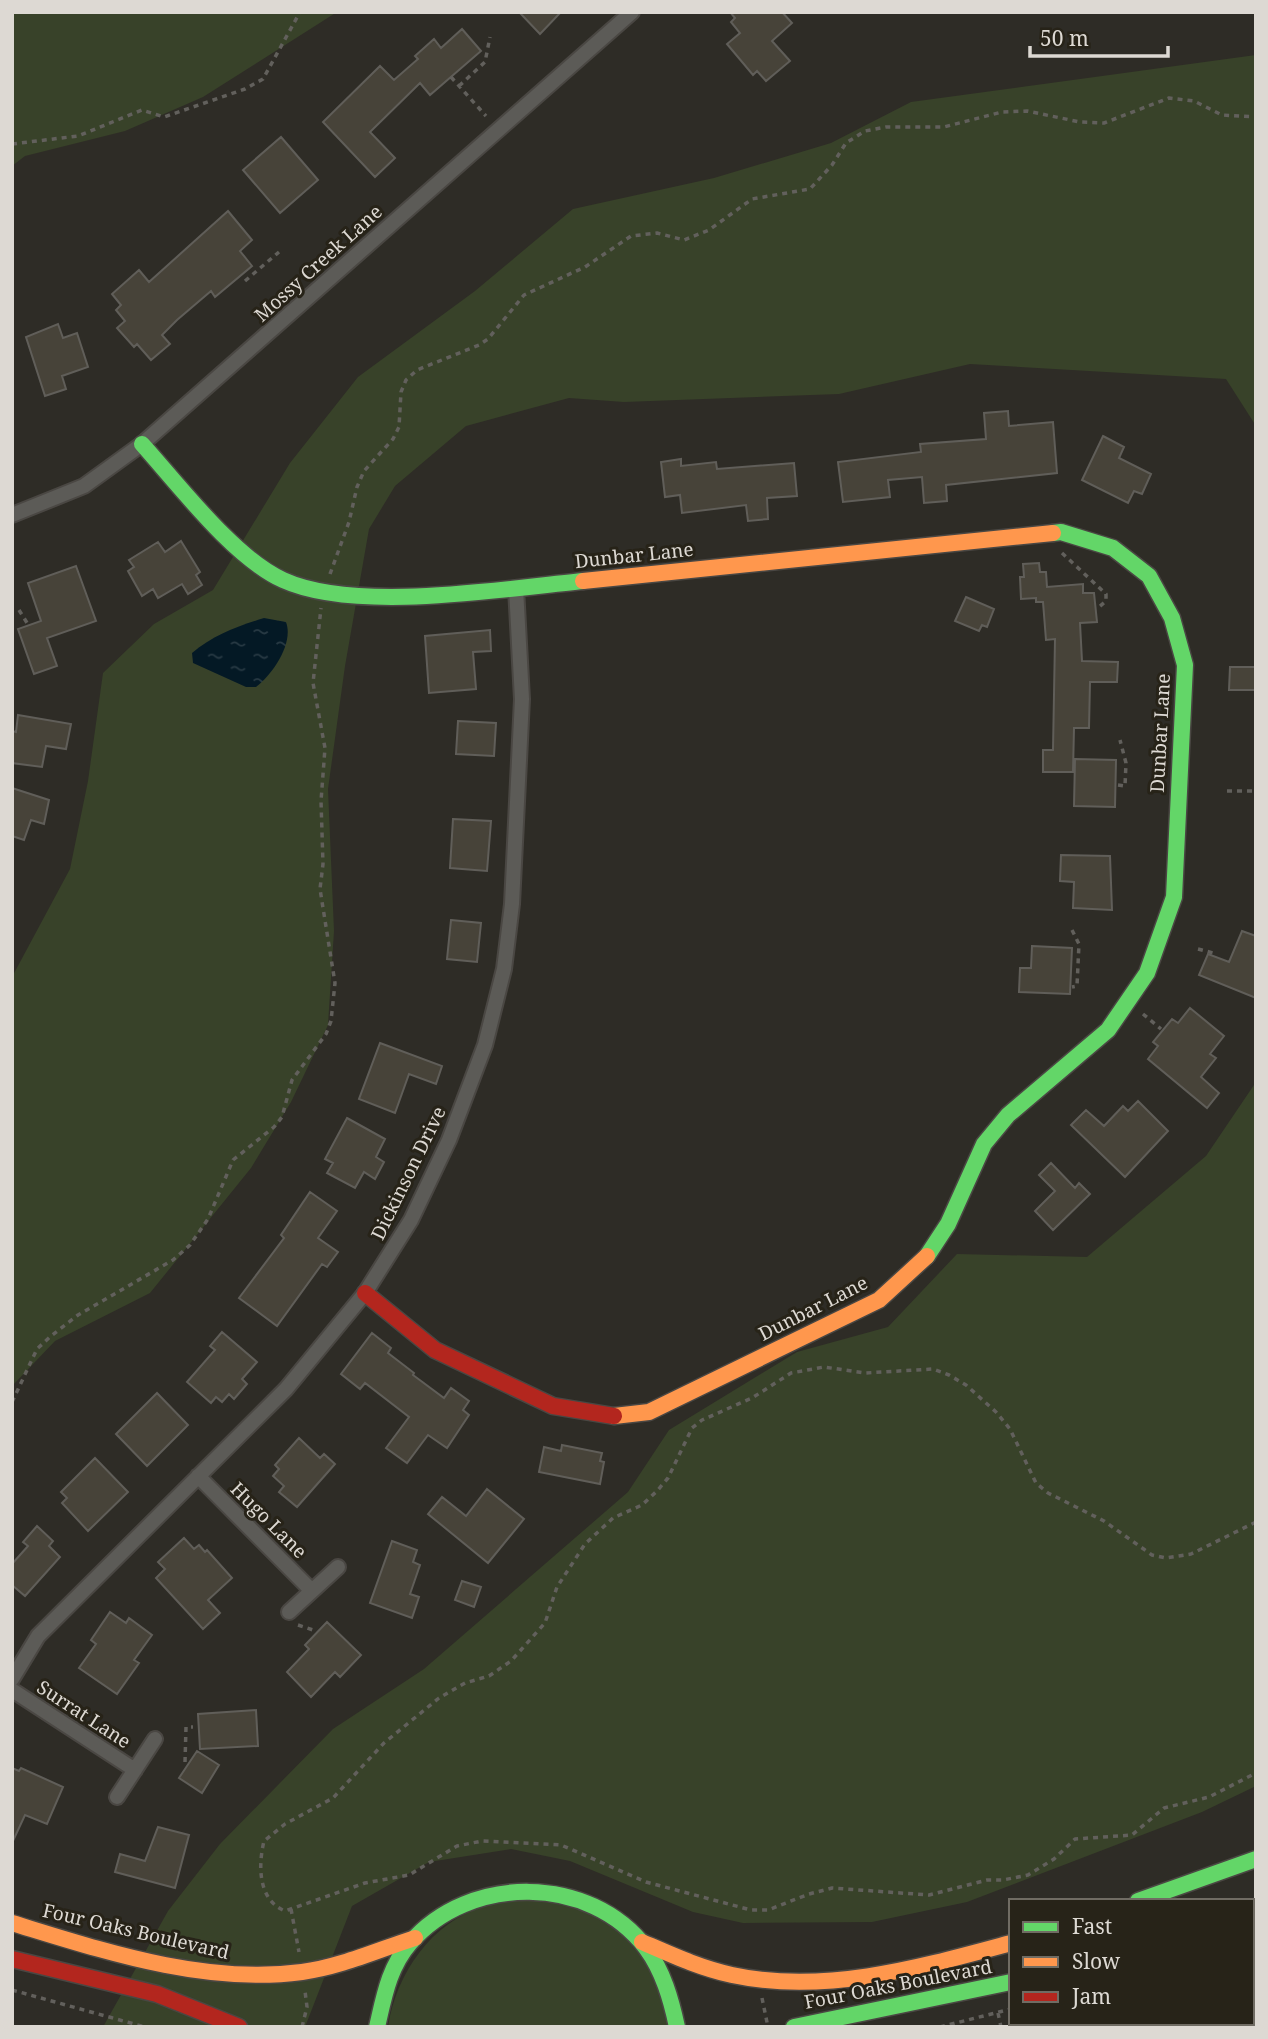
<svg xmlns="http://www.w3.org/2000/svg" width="1268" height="2039" font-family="'Noto Serif',serif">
<defs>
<pattern id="water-ripples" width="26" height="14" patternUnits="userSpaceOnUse" patternTransform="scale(1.75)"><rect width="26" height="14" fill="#041925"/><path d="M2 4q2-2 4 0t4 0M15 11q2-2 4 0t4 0" fill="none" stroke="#283a44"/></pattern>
</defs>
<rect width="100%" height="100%" fill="#2e2c26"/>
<path fill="#384229" d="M12 12H337L203 97 125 131 25 156 12 166Z
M1256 55V426L1226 379 970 364 839 394 624 402 569 398 466 426 395 486 369 529 345 666 328 789 334 931 328 1025 291 1102 251 1168 150 1293 55 1341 12 1386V977L70 869 88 781 103 673 154 624 213 590 290 463 358 377 475 291 573 209 714 178 831 143 911 102Z
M1256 1082V1786L1202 1812 967 1902 872 1922 743 1923 693 1912 570 1861 511 1849 429 1862 352 1906 305 2027H103L168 1911 220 1844 333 1729 424 1669 628 1492 669 1430 797 1352 888 1327 957 1254 1087 1257 1206 1156Z
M528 1899 577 1907 619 1931 652 1969 670 2027H388C396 1974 431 1922 485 1906 499 1902 514 1901 528 1899Z"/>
<path fill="url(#water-ripples)" d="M264 618 286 622C294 643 273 674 256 687H246L193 663 192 653C213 635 238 626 264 618Z"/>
<path fill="#474339" stroke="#605e59" stroke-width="2" d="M519 12H561L540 34Z
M730 12H782L792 23 772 41 790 61 766 81 757 71 753 75 727 44 740 33 731 22 735 18Z
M462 29 481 51 430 95 420 83 370 132 395 158 375 177 323 122 380 66 394 80 418 59 415 56 434 39 441 48Z
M281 137 318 180 280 213 243 170Z
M228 211 252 240 240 251 252 266 215 297 211 291 177 320 162 335 170 344 151 360 137 344 134 347 117 328 125 321 116 310 121 305 112 294 139 270 149 282Z
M58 324 63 338 77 333 88 367 62 376 66 389 45 396 26 337Z
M1008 411 1009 426 1053 422 1057 473 946 485 947 501 924 503 922 477 888 480 890 497 843 502 838 462 921 452 920 444 986 439 984 413Z
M1103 436 1124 447 1119 458 1151 474 1142 494 1134 491 1128 503 1082 480Z
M681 459V466L716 462 717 469 794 463 797 496 767 498 768 519 748 521 746 505 682 513 680 495 665 497 661 462Z
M181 541 200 572 196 575 202 585 188 594 182 584 158 598 153 589 142 596 128 571 134 567 129 560 158 542 165 552Z
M1039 563 1040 572H1046L1047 587 1083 584V593H1094L1097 622 1080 623 1082 661 1118 662 1117 682H1090L1089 728H1074L1073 772H1043V750H1053L1055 639 1046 640 1043 602H1036V598L1021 599 1020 577H1024L1023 564Z
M76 566 96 621 47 638 57 666 34 674 18 629 41 621 28 583Z
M966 597 994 609 987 627 982 625 979 631 955 621Z
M490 630 491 651 473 652 476 689 429 693 425 636Z
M1230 667H1256V690H1229Z
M18 715 71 724 66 749 46 746 42 767 12 763V731L16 732Z
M458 721 496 723 494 756 456 754Z
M1075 759 1116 760 1115 807 1074 806Z
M12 788 49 800 44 824 31 820 24 840 12 836Z
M453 819 491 821 487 871 450 868Z
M1061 855 1110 856 1112 910 1073 908 1074 882 1060 881Z
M451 920 481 923 477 962 447 959Z
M1242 931 1256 936V998L1199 975 1208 954 1229 962Z
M1032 946 1072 948 1070 994 1019 992 1020 968H1031Z
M1190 1008 1224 1036 1210 1054 1216 1058 1201 1077 1219 1093 1207 1108 1148 1059 1158 1046 1153 1042 1172 1019 1178 1023Z
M380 1043 442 1066 436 1084 409 1074 395 1113 359 1099Z
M1138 1101 1168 1131 1125 1177 1071 1125 1086 1110 1104 1126 1123 1106 1128 1111Z
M347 1118 385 1139 376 1157 384 1162 375 1179 364 1172 355 1188 327 1173 333 1163 325 1159Z
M1051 1163 1075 1188 1079 1183 1090 1194 1053 1230 1035 1211 1055 1191 1039 1175Z
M310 1192 337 1211 318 1238 338 1252 327 1267 322 1264 277 1326 239 1298 284 1238 281 1235Z
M222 1332 257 1362 242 1379 247 1384 234 1399 229 1394 222 1402 216 1397 211 1403 187 1382 215 1350 210 1346Z
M372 1333 391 1348 388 1353 414 1373 413 1375 444 1398 451 1388 469 1401 463 1410 469 1415 447 1448 428 1435 407 1463 386 1448 409 1417 365 1383 360 1389 341 1374Z
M157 1393 188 1425 147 1466 116 1434Z
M299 1438 320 1458 324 1454 335 1464 297 1507 279 1492 284 1486 273 1476 279 1469 275 1465Z
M562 1445 602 1453 600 1461 604 1462 600 1484 539 1472 544 1447 561 1451Z
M95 1458 128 1492 88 1531 62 1503 67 1498 61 1492Z
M487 1489 524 1519 488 1563 428 1514 442 1497 466 1516Z
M37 1526 53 1541 49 1546 60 1557 25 1596 12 1585V1564L28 1546 23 1542Z
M184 1538 194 1549 199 1545 205 1552 207 1550 232 1578 208 1600 220 1613 203 1629 156 1578 165 1569 158 1562Z
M392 1541 417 1550 413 1562 420 1565 410 1594 419 1597 412 1618 370 1603Z
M462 1581 481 1587 474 1607 455 1600Z
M110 1612 126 1623 129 1618 152 1635 134 1660 139 1663 117 1694 79 1668 96 1644 91 1640Z
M327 1622 361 1655 340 1677 335 1672 311 1697 287 1672 309 1649 305 1645Z
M256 1710 258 1746 200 1749 198 1714Z
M197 1751 219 1765 202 1793 179 1778Z
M12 1768 19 1771 21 1768 63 1787 47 1824 25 1815 12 1843Z
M158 1827 189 1835 175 1888 115 1872 120 1854 145 1861Z"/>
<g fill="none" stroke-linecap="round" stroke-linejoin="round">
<defs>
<path id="street" d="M12 515 84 486 142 444 632 12
M198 1476 312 1591
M289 1612 338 1567
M12 1679 38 1636 286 1389 365 1293 411 1220 449 1140 485 1045 504 969 512 904 522 699 516 588
M12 1690 135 1770
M117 1797 155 1739"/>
<path id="fast" d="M142 444C178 484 234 558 283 580 355 613 503 589 583 581
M927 1256 948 1224 984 1144 1008 1115 1108 1030 1147 973 1174 897 1185 665 1172 618 1149 576 1113 548 1061 532 1053 533
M1138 1901 1256 1859
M1252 1908 1256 1907
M377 2027C384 1997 389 1967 410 1943 469 1874 590 1874 646 1948 663 1971 671 1999 677 2027
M794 2027 1011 1982"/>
<path id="slow" d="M583 581 1053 533
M614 1416 649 1412 879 1300 927 1256
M12 1923C104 1951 204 1985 302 1972 340 1967 378 1950 415 1938
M642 1942C672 1955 700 1968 732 1975 825 1995 922 1967 1011 1943"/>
<path id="jam" d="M365 1293 435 1350 553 1406 614 1416
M12 1959 157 1994 239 2027"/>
</defs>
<use href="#street" stroke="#4a4743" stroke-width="18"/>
<use href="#fast" stroke="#4a4743" stroke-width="19"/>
<use href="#slow" stroke="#4a4743" stroke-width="19"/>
<use href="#jam" stroke="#4a4743" stroke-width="19"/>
<path stroke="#62605c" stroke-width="3.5" stroke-dasharray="5 5" stroke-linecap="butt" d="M451 77 486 116
M459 86 485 62 490 37
M12 144 78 136 142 110 164 117 245 89 263 79 300 12
M245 281 279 252
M1062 553 1106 594V601L1098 608
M330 574 349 522 357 487 364 471 393 439 399 427 401 392 406 380 417 370 479 345 488 339 524 295 585 267 631 236 657 233 684 240 709 230 752 199 810 189 832 165 846 143 865 131 886 127H944L1002 112 1027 111 1080 122 1104 123 1169 98 1194 101 1222 115 1256 117
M19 610 29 626
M1118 785 1125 786 1126 763 1120 740
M1227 791H1255
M1072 930 1079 944 1077 986 1072 987
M1198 949 1217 954
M1143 1014 1161 1029
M12 1402 37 1349 51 1336 78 1315 173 1260 190 1245 208 1219 233 1160 274 1127 282 1117 292 1080 326 1034 331 1021 335 983 320 889 323 864 321 801 325 748 313 683 321 608
M1256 1522 1191 1554 1166 1558 1152 1555 1104 1521 1048 1493 1036 1483 1010 1429 996 1412 966 1385 949 1375 933 1369 865 1373 824 1367 791 1373 752 1398 702 1420 692 1428 668 1478 657 1491 642 1505 613 1518 585 1544 557 1587 545 1623 511 1661 489 1676 465 1683 439 1698 384 1743 333 1798 285 1824 264 1841C258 1866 258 1900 285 1911L365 1883 409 1875 457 1846 482 1841 561 1845 646 1882 751 1910H768L809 1894 832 1888 929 1895 987 1880H1003L1028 1875 1054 1859 1075 1839 1132 1835 1164 1808 1209 1797 1256 1773
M298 1625 316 1631
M185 1762 186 1727H193
M291 1909 299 1952
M1252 1934 1256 1933
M12 1990 145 2027
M1253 1996 1256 2006
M762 1998 768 2027
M998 2013 1001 2027
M1187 2023 1188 2027
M1223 2023 1224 2027
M1151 2024 1152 2027
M302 2027 307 2007 305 1991
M940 2027 1011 2009"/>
<use href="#street" stroke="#5c5b57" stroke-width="14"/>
<use href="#fast" stroke="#63d668" stroke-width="16"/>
<use href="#slow" stroke="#ff974d" stroke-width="16"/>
<use href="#jam" stroke="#b3261e" stroke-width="16"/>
</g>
<g text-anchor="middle" stroke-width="6" stroke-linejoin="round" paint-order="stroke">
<g font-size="19" fill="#ddd9d3" stroke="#272318">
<text transform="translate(318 263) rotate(-42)" y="7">Mossy Creek Lane</text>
<text transform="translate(634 555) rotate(-6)" y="7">Dunbar Lane</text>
<text transform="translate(1160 733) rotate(-87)" y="7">Dunbar Lane</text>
<text transform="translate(408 1173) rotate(-64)" y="7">Dickinson Drive</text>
<text transform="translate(813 1308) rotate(-27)" y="7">Dunbar Lane</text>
<text transform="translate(269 1520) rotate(45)" y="7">Hugo Lane</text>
<text transform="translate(84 1714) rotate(33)" y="7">Surrat Lane</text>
<text transform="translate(136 1931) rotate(13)" y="7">Four Oaks Boulevard</text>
<text transform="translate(898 1984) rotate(-11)" y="7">Four Oaks Boulevard</text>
</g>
</g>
<rect width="1268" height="2039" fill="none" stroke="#ddd9d3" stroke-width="28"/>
<rect x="1009" y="1899" width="245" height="126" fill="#272318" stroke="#706c63" stroke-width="2"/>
<rect x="1023" y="1922" width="35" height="10" fill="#63d668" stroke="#706c63" stroke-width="2"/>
<text x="1072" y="1934" font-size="21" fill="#ddd9d3">Fast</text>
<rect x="1023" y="1957" width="35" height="10" fill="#ff974d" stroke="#706c63" stroke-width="2"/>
<text x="1072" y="1969" font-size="21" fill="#ddd9d3">Slow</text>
<rect x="1023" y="1992" width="35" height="10" fill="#b3261e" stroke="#706c63" stroke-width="2"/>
<text x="1072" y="2004" font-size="21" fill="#ddd9d3">Jam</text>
<path d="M1030 46v10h138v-10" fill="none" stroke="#ddd9d3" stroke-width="3.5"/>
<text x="1040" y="46" font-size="21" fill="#ddd9d3" stroke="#272318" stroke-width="5" paint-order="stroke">50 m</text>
</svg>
